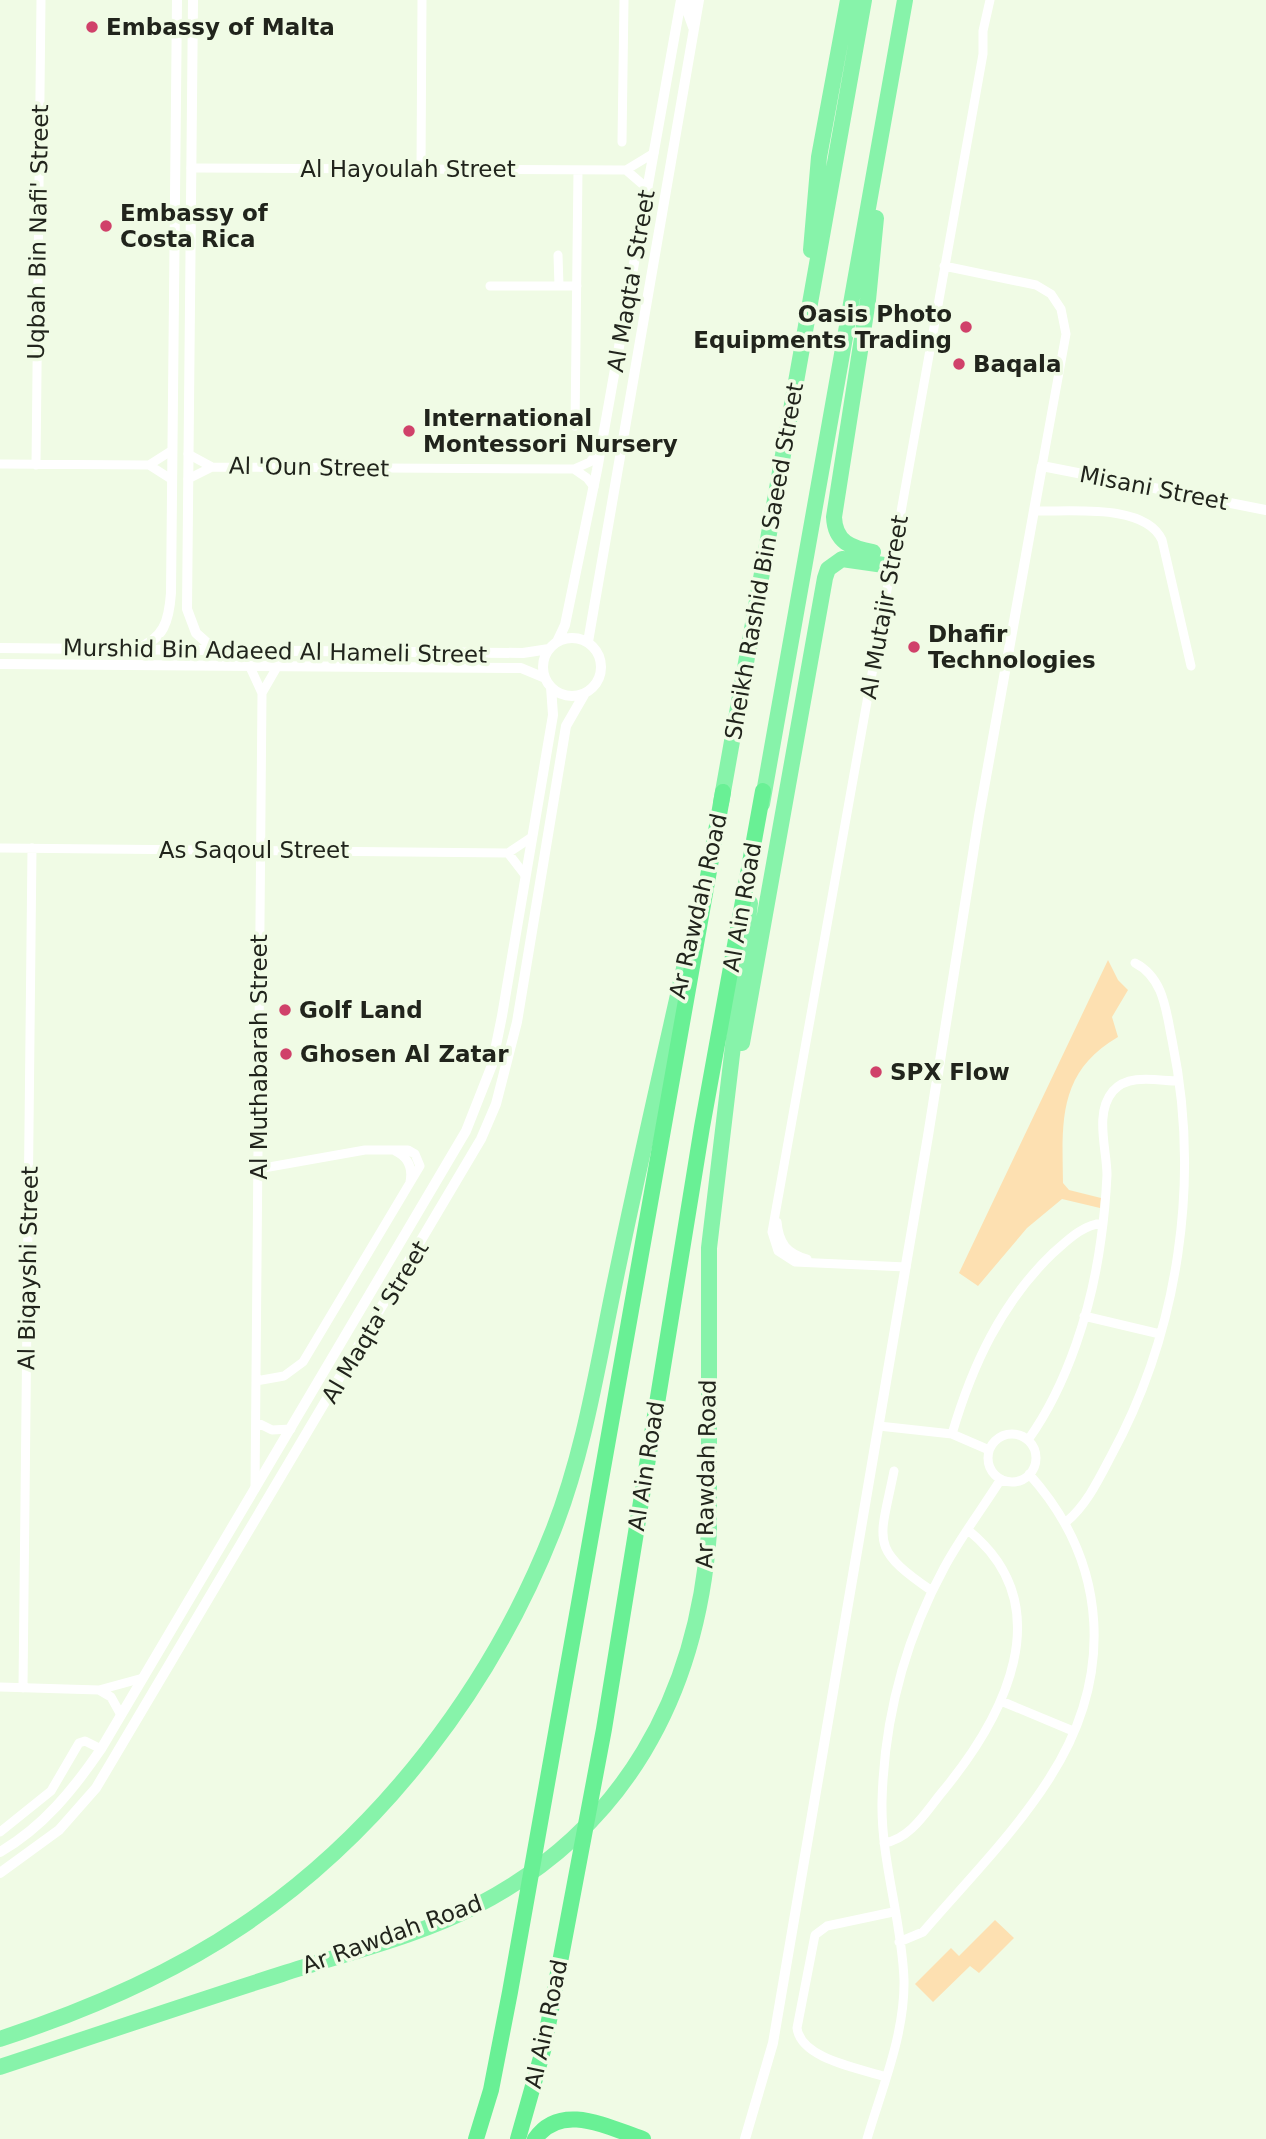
<svg xmlns="http://www.w3.org/2000/svg" width="1266" height="2139" font-family="'DejaVu Sans',sans-serif">
<rect width="100%" height="100%" fill="#f0fbe5"/>
<path fill="#fde0b1" d="M1108 960 1118 980 1128 990 1112 1017 1118 1037C1058 1072 1062 1121 1063 1183L1069 1190 1101 1198 1100 1208 1062 1199 1027 1228 978 1286 959 1273Z
M995 1920 1014 1938 979 1973 970 1966 933 2002 915 1984 951 1948 959 1956Z"/>
<g fill="none" stroke-linecap="round" stroke-linejoin="round">
<path stroke="#fff" stroke-width="9" d="M622 142 624 0
M191 168 626 170 654 153
M421 169 422 0
M626 170 648 189
M558 255 559 286
M944 266 1036 285 1051 294 1061 309 1066 334 1042 466
M490 286H577
M575 426 578 170
M188 454 212 467 574 469 590 462 600 449
M0 464 149 465 171 451
M36 465 41 0
M149 465 171 479
M574 469 587 478 594 487
M188 479 212 467
M1035 511C1070 512 1145 503 1162 540L1191 666
M250 667 262 693 255 1489
M262 693 277 667
M0 848 508 853 532 837
M508 853 525 875
M395 1151C408 1157 413 1167 410 1182
M777 1222C779 1244 787 1253 807 1259
M906 1267 795 1262 778 1251 772 1232 983 54V31L990 0
M1084 1316 1160 1334
M256 1381 284 1376 303 1362 420 1166 415 1154 408 1150H365L258 1169
M256 1422 272 1430 291 1429
M879 1426 952 1434 989 1450
M952 1434C972 1366 1001 1303 1053 1253 1068 1240 1082 1225 1103 1223
M988 1458a24 24 0 1 1 48 0a24 24 0 1 1-48 0Z
M1028 1440C1068 1384 1092 1307 1101 1239 1104 1218 1106 1196 1107 1175 1107 1150 1094 1113 1113 1091 1129 1073 1158 1081 1179 1081
M894 1471C880 1542 868 1547 932 1591
M1066 1522C1086 1506 1099 1479 1111 1456 1179 1331 1201 1180 1172 1040 1166 1011 1164 978 1135 963
M0 1687 99 1690 143 1678
M23 1688 32 848
M99 1690 111 1697 121 1715
M1001 1701 1073 1731
M0 1832 51 1791 79 1743 85 1741 101 1749
M884 1843C911 1839 927 1810 943 1791 1004 1717 1062 1606 968 1530
M899 1942 923 1932C966 1882 1013 1835 1049 1779 1114 1678 1110 1564 1029 1474
M886 2077C859 2068 801 2059 797 2028L815 1935 827 1926 893 1912
M867 2139C882 2088 905 2034 904 1980 902 1920 881 1862 882 1802 884 1720 905 1640 944 1568 960 1538 982 1509 1001 1479"/>
<path stroke="#fff" stroke-width="10" d="M193 0 187 609 196 633 215 650
M691 0 688 13 693 27
M543 667a29 29 0 1 1 58 0a29 29 0 1 1-58 0Z
M557 642 565 625 597 470 681 0
M588 642 699 0
M0 648 523 653 549 649
M136 649C164 639 169 621 171 593L177 0
M0 664 521 668 545 678
M0 1852C43 1827 73 1790 101 1749L466 1131 492 1065 502 1016 553 715 551 687
M0 1873 59 1830 96 1788 481 1139 496 1104 517 1022 566 726 585 693
M745 2139 773 2043 928 1136 979 816 1042 466 1266 510"/>
<path stroke="#87f3aa" stroke-width="16" d="M811 250 819 157 848 0
M873 552C851 548 835 542 834 517L868 300 876 218
M721 803 864 0
M762 804 905 0
M742 1043 825 578 828 569 842 559 891 566
M0 2039C85 2011 168 1976 242 1926 382 1832 492 1686 553 1531 585 1450 598 1362 616 1277 638 1170 663 1062 687 955
M0 2067C94 2036 187 2004 282 1974 346 1953 416 1937 476 1906 625 1829 697 1695 709 1533V1248L750 903"/>
<path stroke="#69f095" stroke-width="16" d="M476 2139 491 2090 510 1992 723 792
M518 2139 544 2047 604 1729 702 1127 763 791
M535 2139C561 2101 609 2128 643 2139"/>
</g>
<g fill="#d0416a" stroke="#f0fbe5" stroke-width="2.5">
<circle cx="92" cy="27" r="7"/>
<circle cx="106" cy="226" r="7"/>
<circle cx="966" cy="327" r="7"/>
<circle cx="959" cy="364" r="7"/>
<circle cx="409" cy="431" r="7"/>
<circle cx="914" cy="647" r="7"/>
<circle cx="285" cy="1010" r="7"/>
<circle cx="286" cy="1054" r="7"/>
<circle cx="876" cy="1072" r="7"/>
</g>
<g text-anchor="middle" stroke-width="7" stroke-linejoin="round" paint-order="stroke">
<g font-size="23" font-weight="bold" fill="#21241c" stroke="#f0fbe5" text-anchor="start">
<text x="106" y="35">Embassy of Malta</text>
<text x="120" y="221">Embassy of<tspan x="120" dy="26">Costa Rica</tspan></text>
<text x="952" y="322" text-anchor="end">Oasis Photo<tspan x="952" dy="26">Equipments Trading</tspan></text>
<text x="973" y="372">Baqala</text>
<text x="423" y="426">International<tspan x="423" dy="26">Montessori Nursery</tspan></text>
<text x="928" y="642">Dhafir<tspan x="928" dy="26">Technologies</tspan></text>
<text x="299" y="1018">Golf Land</text>
<text x="300" y="1062">Ghosen Al Zatar</text>
<text x="890" y="1080">SPX Flow</text>
</g>
<g font-size="23" fill="#21241c" stroke="#f0fbe5">
<text x="408" y="177">Al Hayoulah Street</text>
<text transform="translate(38 232) rotate(-89)" y="8">Uqbah Bin Nafi' Street</text>
<text transform="translate(631 281) rotate(-80)" y="8">Al Maqta' Street</text>
<text transform="translate(309 467) rotate(1)" y="8">Al 'Oun Street</text>
<text transform="translate(1154 488) rotate(11)" y="8">Misani Street</text>
<text transform="translate(764 561) rotate(-80)" y="8">Sheikh Rashid Bin Saeed Street</text>
<text transform="translate(884 607) rotate(-80)" y="8">Al Mutajir Street</text>
<text transform="translate(275 651) rotate(1)" y="8">Murshid Bin Adaeed Al Hameli Street</text>
<text x="254" y="858">As Saqoul Street</text>
<text transform="translate(698 906) rotate(-77)" y="8">Ar Rawdah Road</text>
<text transform="translate(742 907) rotate(-80)" y="8">Al Ain Road</text>
<text transform="translate(259 1057) rotate(-90)" y="8">Al Muthabarah Street</text>
<text transform="translate(28 1268) rotate(-89)" y="8">Al Biqayshi Street</text>
<text transform="translate(375 1322) rotate(-59)" y="8">Al Maqta' Street</text>
<text transform="translate(646 1466) rotate(-81)" y="8">Al Ain Road</text>
<text transform="translate(706 1474) rotate(-89)" y="8">Ar Rawdah Road</text>
<text transform="translate(392 1934) rotate(-20)" y="8">Ar Rawdah Road</text>
<text transform="translate(546 2024) rotate(-78)" y="8">Al Ain Road</text>
</g>
</g>
</svg>
